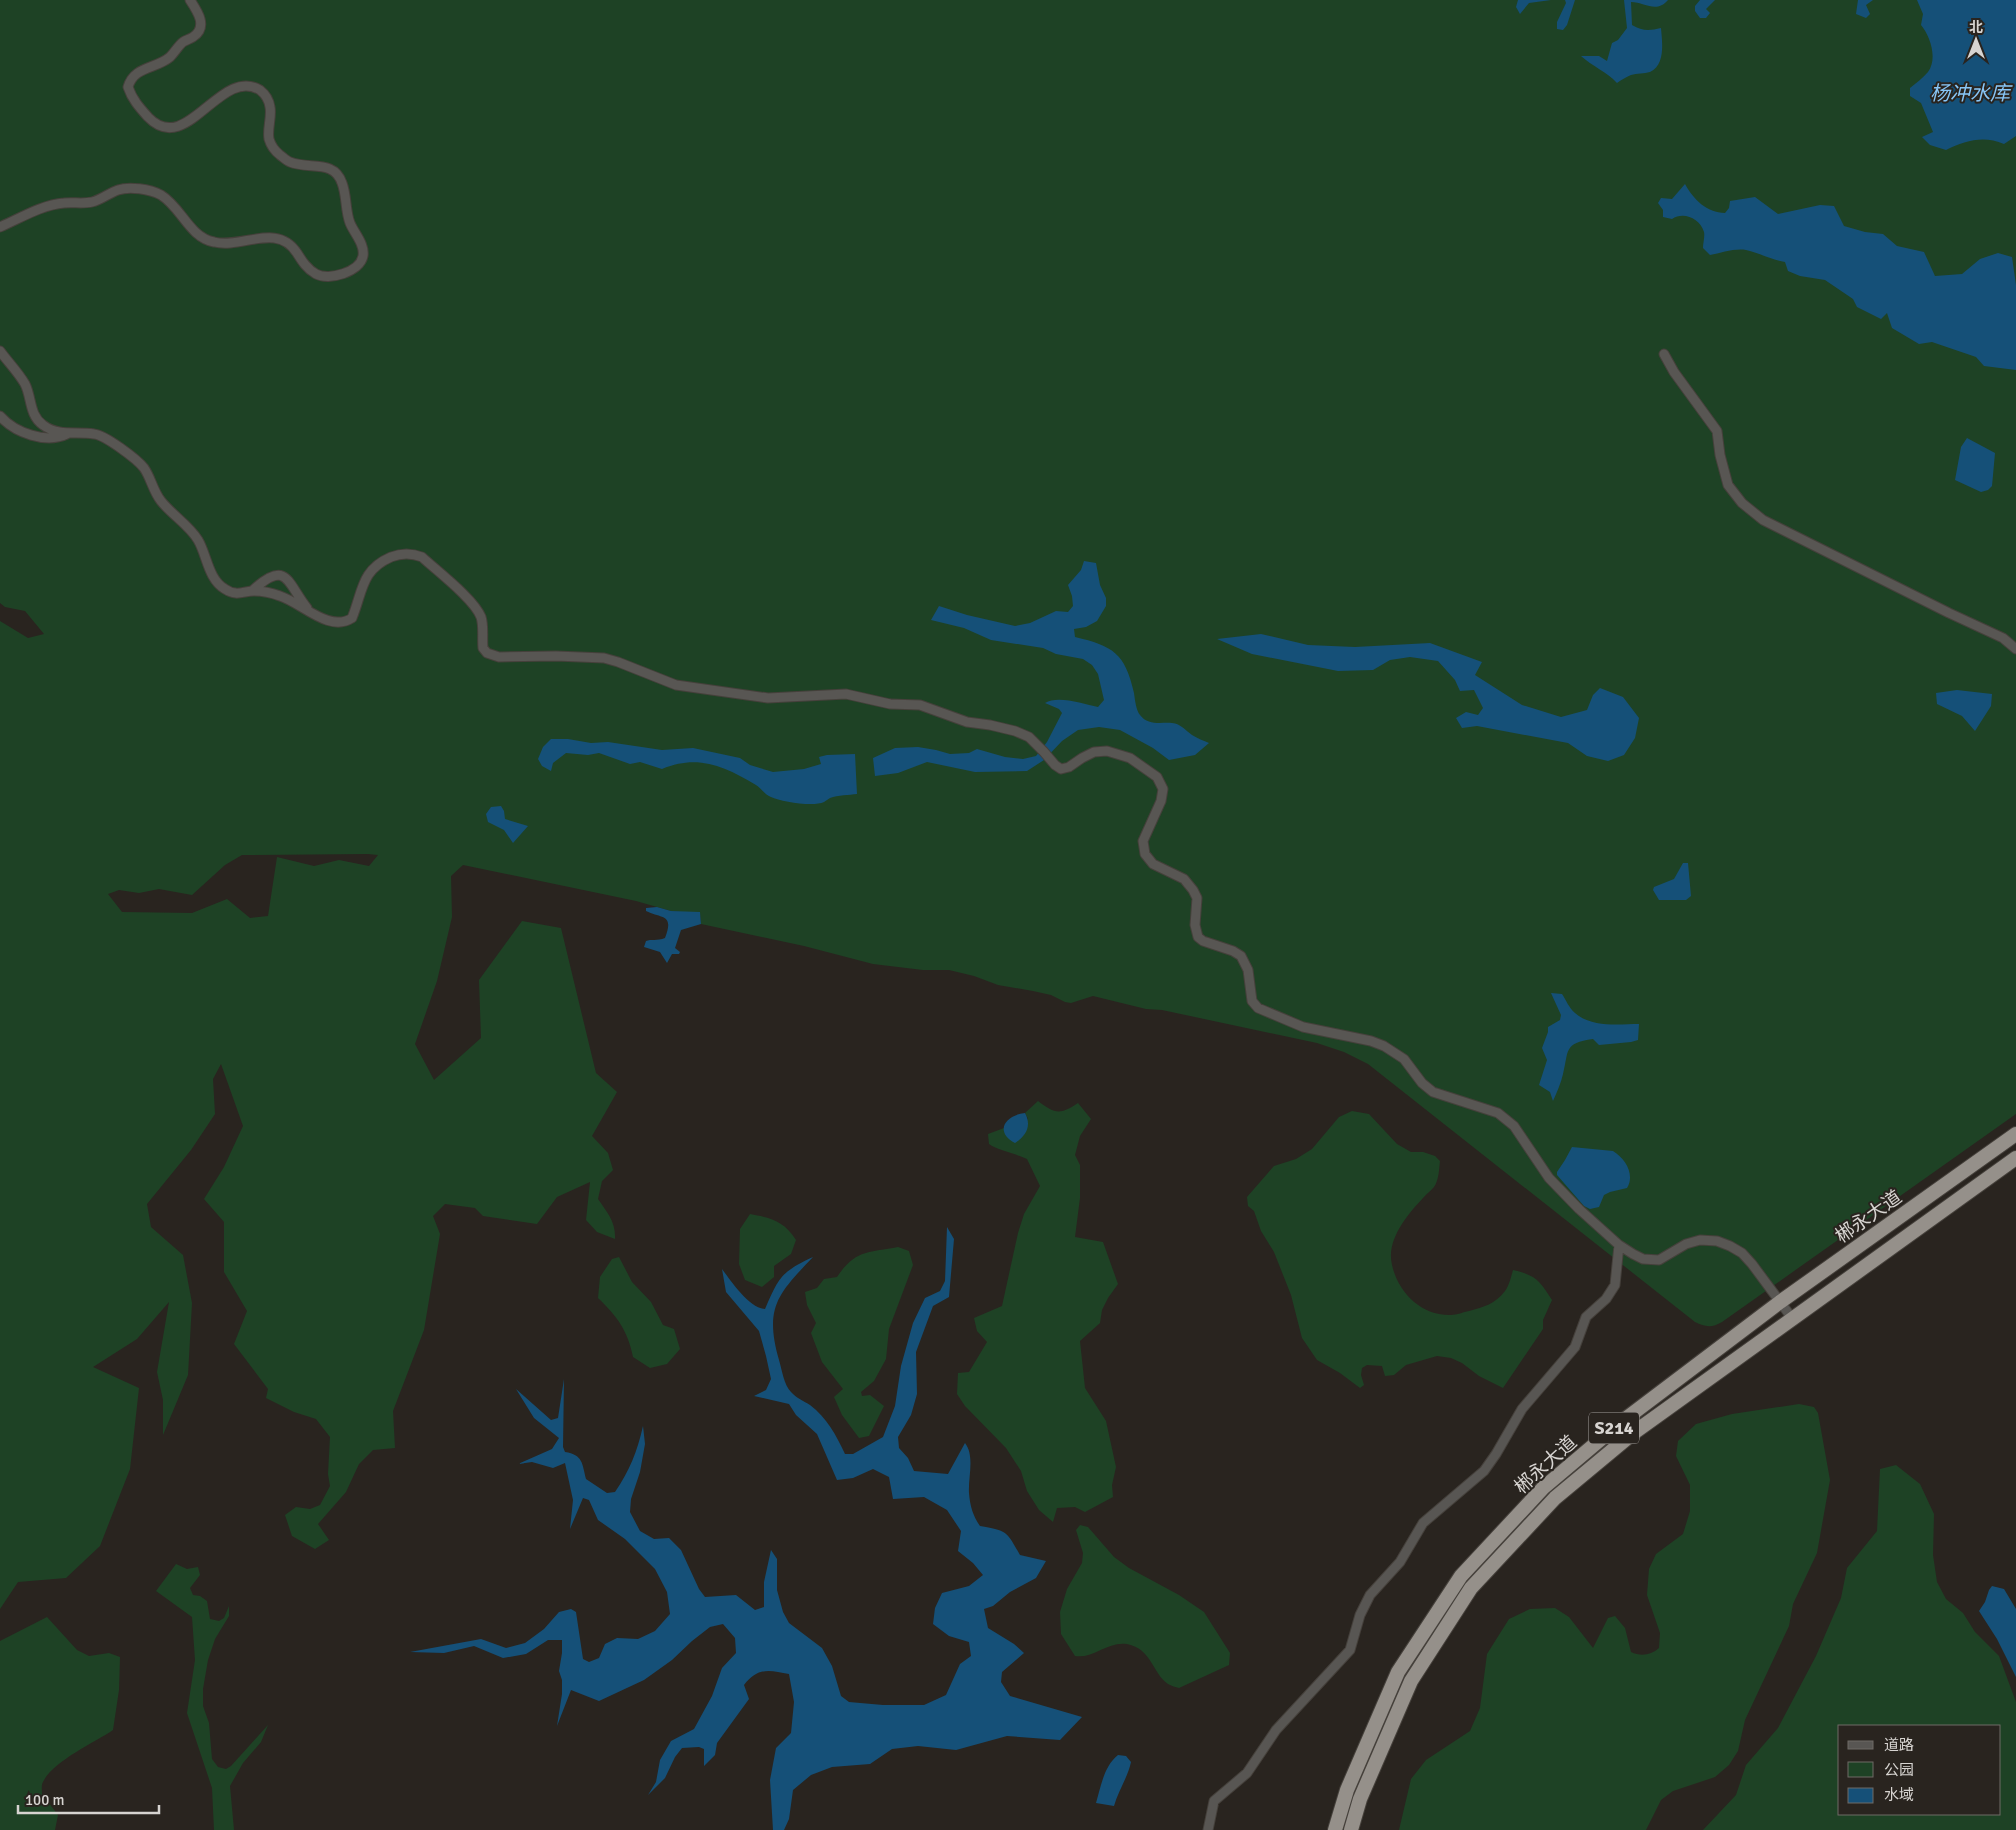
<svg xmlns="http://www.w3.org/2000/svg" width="2016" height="1830" font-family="Signika,'Noto Sans SC',sans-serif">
<rect width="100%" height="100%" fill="#29241f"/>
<path fill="#1e4225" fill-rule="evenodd" d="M0 0H2016V1114L1722 1322C1712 1328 1705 1327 1695 1322L1368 1064 1344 1052 1317 1043 1162 1010 1146 1009 1093 996 1071 1003 1065 1002 1051 995 1033 991 998 985 974 976 949 970H923L873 964 804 946 701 924 700 914 671 911 636 901 463 865 451 876 452 917 437 981 415 1044 434 1080 481 1038 479 980 522 921 561 928 596 1073 617 1092 592 1136 608 1153 613 1170 602 1181 598 1199C607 1212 616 1222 615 1239L597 1232 586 1220 590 1182 557 1197 537 1224 483 1216 475 1208 445 1204 433 1216 440 1234 424 1330 393 1411 395 1448 373 1450 359 1464 346 1492 318 1524 329 1540 315 1549 292 1536 285 1515 296 1507 310 1509 320 1505 330 1486 328 1474 330 1437 316 1419 294 1412 266 1398 268 1389 234 1344 247 1311 224 1272V1222L204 1199 224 1167 243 1126 221 1064 213 1079 215 1114 191 1150 147 1204 151 1227 183 1255 192 1303 188 1375 163 1435V1400L157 1372 169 1302 137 1339 93 1367 139 1388 130 1469 100 1546 66 1578 18 1582 0 1609V621L28 638 44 634 25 611 5 607 0 603ZM368 854 378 855 369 866 339 860 314 866 277 857 268 916 250 918 227 899 192 913 122 912 108 894 119 890 139 893 159 889 192 895 225 865 242 855Z
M1038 1101C1055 1114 1060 1115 1078 1103L1091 1119 1080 1136 1075 1155 1080 1165V1198L1075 1237 1103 1242 1118 1284 1108 1298 1102 1310 1100 1323 1080 1341 1085 1388 1106 1421 1116 1467 1112 1485 1113 1497 1085 1512 1075 1507 1057 1508 1053 1522 1039 1510 1027 1491 1021 1471 1006 1448 965 1406 957 1394 958 1373 969 1372 987 1342 977 1331 974 1318 1002 1306 1018 1233 1024 1214 1040 1186 1027 1159C1015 1153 999 1151 989 1144L988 1134 1004 1128 1005 1132 1028 1119 1025 1113Z
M1352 1111 1369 1114 1397 1144 1411 1152H1423L1435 1156 1440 1161C1439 1169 1439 1180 1434 1187 1431 1191 1426 1194 1423 1198 1407 1215 1386 1240 1392 1265 1398 1292 1421 1316 1451 1315 1457 1315 1463 1312 1469 1311 1484 1307 1495 1304 1505 1291 1509 1286 1511 1277 1513 1270 1536 1275 1540 1281 1552 1300L1543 1320V1329L1503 1388 1479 1376 1462 1363 1451 1358 1437 1356 1406 1365 1394 1375 1385 1376 1382 1366 1367 1365 1362 1368 1361 1375 1364 1385 1360 1388 1340 1373 1317 1360 1302 1338 1291 1295 1274 1252 1261 1231 1254 1211 1248 1206 1247 1197 1274 1166 1296 1159 1312 1149 1339 1117Z
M750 1214C772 1218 784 1221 796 1240L791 1254 774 1266V1277L762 1287 745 1280 739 1264 740 1229Z
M898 1247 909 1251 913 1265 889 1329 886 1359 874 1381 861 1392 862 1396 870 1395 884 1406 869 1436 859 1438 842 1415 834 1397 843 1389 822 1362 811 1333 816 1323 807 1305 805 1292 817 1288 824 1279 837 1277C856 1249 868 1253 898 1247Z
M619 1257 632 1282 651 1302 663 1325 674 1329 680 1349 667 1364 650 1368 633 1357C628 1331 617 1316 598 1298L600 1277 612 1259Z
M1799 1404 1814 1407 1818 1413 1830 1480 1817 1553 1793 1604 1789 1626 1745 1720 1738 1751 1729 1765 1715 1777 1673 1791 1661 1800 1646 1830H1399L1411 1779 1426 1760 1470 1731 1480 1708 1487 1654 1509 1619 1530 1609 1555 1608 1569 1617 1593 1648 1608 1618 1615 1616 1625 1628 1631 1652C1641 1657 1651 1655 1659 1648L1660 1633 1647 1595 1649 1569 1656 1554 1683 1534 1690 1511V1485L1676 1456 1678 1441 1696 1424 1732 1414Z
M1896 1465 1920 1484 1934 1514 1933 1555 1937 1582 1946 1599 1963 1613 1975 1632 1999 1656 2016 1702V1830H1703L1736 1795 1746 1765 1778 1728 1816 1656 1841 1598 1847 1568 1877 1531 1880 1469ZM1840 1726H2000V1814H1840Z
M1080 1525 1088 1527 1114 1557 1129 1568 1179 1595 1204 1612 1230 1653 1229 1665 1179 1688C1176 1687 1171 1686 1168 1684 1152 1673 1152 1649 1127 1644 1108 1641 1093 1659 1075 1656L1061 1634 1060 1612 1067 1589 1082 1563 1083 1553 1076 1530Z
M176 1564 187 1569 198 1567 200 1575 190 1588 193 1595 200 1596 207 1601 210 1619 219 1621 224 1618 229 1606V1616L215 1639 208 1660 203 1689V1706L209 1723 212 1759 218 1767 226 1769 231 1766 268 1725 261 1742 243 1763 230 1786 234 1830H214L212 1788 187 1713 195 1660 192 1617 156 1591Z
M47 1617 77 1650 89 1656 109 1653 120 1657 119 1690 113 1730C94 1743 53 1761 43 1782 41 1785 42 1791 42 1794L58 1815 55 1830H0V1641Z"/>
<path fill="#155078" d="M1518 0H1551L1529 3 1520 14 1516 7Z
M1565 0H1575L1567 25 1563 30 1557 29V22L1566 3Z
M1624 0H1668C1656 14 1645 2 1631 2L1632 25C1642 31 1649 31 1661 28 1662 41 1666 65 1650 72 1644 74 1637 73 1631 75 1626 77 1621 80 1617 83 1607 72 1592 66 1581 56H1599L1607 61 1612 43 1618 40 1627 28Z
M1700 0H1715L1706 9 1710 13 1706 18H1700L1695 11V6Z
M1858 0H1873L1866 5 1870 14 1866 18 1856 14Z
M1917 0H2016V136L2004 144C1983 135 1965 141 1946 150L1930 145 1922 137 1933 132 1921 103 1910 96V88C1916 83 1923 78 1928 72 1938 58 1930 36 1921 25L1923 14Z
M1685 184C1693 199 1707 213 1725 213L1729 208 1730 201 1755 197 1778 214 1820 205 1834 206 1844 226 1865 232 1883 234 1897 246 1924 252 1935 276 1962 274 1980 259 1998 253 2012 257 2016 285V370L1984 366 1976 357 1932 342 1919 344 1892 328 1887 313 1881 319 1857 307 1853 299 1825 280 1800 276 1788 271 1785 262C1771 260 1760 253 1746 250 1735 248 1721 253 1710 255L1703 248C1703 243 1705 236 1704 232 1700 218 1683 211 1672 219L1663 217V210L1658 203 1661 198 1672 199Z
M1967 438 1995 453 1992 486 1988 490 1981 492 1955 480 1961 447Z
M1084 561 1096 563 1100 585 1106 598V606L1097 621 1086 627 1074 629 1075 637C1113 646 1125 653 1134 693 1135 700 1136 710 1140 715 1148 726 1161 722 1172 723 1181 724 1185 730 1192 735 1197 738 1204 741 1209 743L1195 755 1169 760 1153 748 1120 730 1099 727 1078 730 1062 741 1044 760 1027 771 975 772 927 762 898 773 875 776 873 758 895 748 918 747 936 750 950 754 969 753 977 749 1005 757 1023 759 1036 756 1047 742 1062 713 1059 709 1045 703C1058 695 1083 704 1098 707L1104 700 1098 674 1092 665 1083 659 1056 654 1043 648 991 640 964 628 931 620 939 606 967 615 1015 626 1030 623 1056 611 1068 612 1073 606 1072 596 1068 585 1081 570Z
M1261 634 1308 645 1355 647 1430 643 1482 662 1475 675 1522 705 1561 717 1587 710 1593 695 1600 688 1623 697 1639 718 1635 738 1624 755 1608 761 1587 756 1568 743 1477 726 1462 728 1456 718 1466 712 1478 715 1483 708 1474 690 1460 691 1455 680 1438 661 1410 657 1390 660 1373 670 1338 671 1252 654 1217 639Z
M1957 690 1992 694 1991 706 1975 731 1962 716 1937 704 1936 693Z
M551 739H568L591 743 608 742 662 750 693 748 740 758 750 765 773 772 804 769 821 764 819 757 827 755 855 754 857 794C849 795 838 795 830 798 828 799 826 801 824 802 814 807 781 802 771 797 765 795 761 788 756 785 724 766 698 754 662 769L640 762 630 764 599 753 588 755 566 753 553 763 551 771 542 766 538 759 543 747Z
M501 806 504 811 505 819 528 826 513 843 504 830 488 822 486 814 491 807Z
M1683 863H1688L1691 896 1686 900H1659L1653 890 1654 887 1674 879Z
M657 907 671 911 700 912 701 924 681 930 675 948 680 952 679 954H672L667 963 660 952 644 947 646 941C651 939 657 941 665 938 674 914 663 919 646 911V908Z
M1551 993 1562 994C1566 1000 1569 1008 1575 1013 1592 1028 1619 1024 1639 1024L1638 1040 1631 1042 1599 1045 1593 1039C1563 1043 1569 1051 1563 1074 1561 1083 1557 1092 1553 1101L1550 1092 1539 1085 1547 1060 1542 1048 1548 1032V1027L1560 1020 1561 1015Z
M1025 1113C1032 1126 1026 1136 1015 1143 994 1132 1005 1115 1025 1113Z
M1572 1147 1613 1151C1626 1159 1635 1175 1627 1188L1610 1192 1604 1195 1599 1207 1590 1209 1584 1206 1557 1175V1172L1565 1160Z
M947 1227 954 1239 949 1297 933 1306 916 1352 917 1394 911 1415 898 1437 899 1448 908 1458 914 1471 948 1474 965 1443C975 1456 968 1477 969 1493 970 1506 973 1516 980 1526 1007 1531 1006 1530 1020 1555L1046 1561 1036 1578 1010 1592 993 1606 984 1609 988 1628 1014 1644 1024 1653 1002 1672 1001 1682 1010 1696 1082 1717 1060 1740 1007 1736 956 1750 918 1746 892 1749 870 1764 832 1767 811 1775 793 1790 789 1819 784 1830H773L770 1780 776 1748 791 1733 794 1702 789 1674C769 1670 758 1667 744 1685L749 1699 717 1743 715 1755 704 1766V1749L699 1747 682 1748 675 1757 665 1778 648 1795 656 1782 660 1760 671 1741 694 1729 712 1696 722 1668 736 1653 735 1638 723 1624 710 1627 692 1641 672 1660 644 1680 599 1701 571 1690 557 1726 562 1694V1680L559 1671 562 1653V1640H548L526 1654 503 1658 474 1646 444 1653 410 1652 481 1639 506 1648 525 1643 544 1629 559 1612 571 1609 576 1612 583 1659 589 1662 599 1658 605 1644 617 1638 638 1639 655 1631 670 1614 667 1592 655 1569 625 1539 598 1520 589 1500 583 1498 570 1529 573 1500 565 1463 553 1468 532 1462 518 1464 552 1449 559 1438 534 1418 516 1389 551 1420 558 1418 564 1379 563 1447 565 1452C583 1455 582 1463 586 1479L607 1493 615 1492C630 1470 637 1452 643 1426L645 1444 640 1472 631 1499 630 1512 640 1531 654 1539 669 1538 681 1550 699 1589 705 1597 736 1595 755 1610 764 1607V1582L771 1550 777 1559V1590L783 1612 789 1623 822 1648 832 1666 841 1696 849 1702 883 1705H924L946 1695 960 1664 971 1656 969 1642 949 1636 933 1624 935 1608 942 1593 969 1586 983 1575 973 1563 958 1551 961 1531 947 1510 924 1497 893 1499 889 1477 873 1469 853 1478 837 1480 817 1434 796 1415 789 1404 754 1396 766 1390 771 1379 766 1356 759 1331 726 1292 722 1269C731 1281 749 1308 765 1309 779 1277 781 1272 813 1257 778 1294 764 1307 779 1360 782 1370 784 1385 791 1392 796 1398 804 1401 810 1405 827 1418 836 1435 845 1454H853L883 1437 895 1406 901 1366 913 1323 925 1298 940 1291 945 1281Z
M1992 1586 2004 1589 2016 1609V1677L1997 1639 1979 1611 1985 1602 1989 1590Z
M1118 1755 1126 1756 1131 1762C1128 1777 1118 1791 1114 1806L1096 1803C1101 1786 1104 1766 1118 1755Z"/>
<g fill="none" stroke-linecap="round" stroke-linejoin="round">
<defs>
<path id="minor" d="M0 227C21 218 41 205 64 203 73 202 83 204 92 202 101 200 109 193 118 190 129 186 150 189 161 195 182 208 189 237 214 242 242 249 277 222 297 253 302 261 307 269 316 274 329 281 360 272 363 256 365 244 354 233 350 223 345 210 347 196 342 183 334 159 309 170 290 162 287 161 284 158 280 155 275 151 271 146 269 139 267 129 272 117 270 107 269 100 265 94 260 90 220 66 187 158 148 117 139 107 132 99 128 87 134 66 156 69 170 57 175 52 178 46 183 42 186 40 190 39 193 37 208 27 198 12 190 0
M0 351C8 362 18 372 25 384 32 398 29 415 43 425 59 437 76 431 94 434 105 435 137 459 144 468 151 478 153 491 161 501 172 515 189 525 198 540 207 555 208 579 225 589 237 597 243 591 254 591 263 591 272 593 280 596 302 603 329 633 352 618 363 591 361 570 391 557 401 553 412 553 422 557 437 571 474 599 481 617 484 626 482 638 483 648L487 653 499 657 556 656 604 658 618 662 676 685 768 698 846 694 890 704 920 705 967 722 990 725 1015 731 1029 737 1044 752 1055 765 1061 769 1069 767 1082 758 1094 752 1107 751 1130 758 1157 777 1163 789 1161 801 1143 841 1145 854 1153 864 1184 879 1193 890 1197 898 1195 925 1198 937 1203 941 1233 951 1241 956 1248 970 1252 1001 1258 1008 1303 1027 1371 1041 1384 1046 1404 1059 1422 1083 1433 1092 1498 1113 1514 1126 1549 1178 1579 1209 1619 1245 1633 1254 1643 1259 1659 1260 1686 1244 1700 1240 1717 1241 1730 1246 1742 1253 1752 1264 1792 1318
M1664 354 1674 372 1717 431 1720 455 1728 485 1742 503 1763 520 1949 613 2003 638 2016 649
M0 416C15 433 46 444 67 434
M252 591C287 558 287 583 307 608
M1208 1830 1214 1801 1247 1773 1276 1730 1350 1650 1360 1615 1370 1595 1400 1562 1423 1523 1484 1471 1496 1454 1522 1409 1575 1347 1586 1317 1606 1299 1615 1285 1619 1245"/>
<path id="trunk" d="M1335 1830 1347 1790 1398 1672 1461 1576 1543 1488 1620 1423 1780 1302 2016 1134
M1351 1830 1360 1799 1411 1681 1471 1588 1555 1498 1632 1434 2016 1158"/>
</defs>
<use href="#minor" stroke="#45403b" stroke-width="11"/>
<use href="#trunk" stroke="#45403b" stroke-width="16"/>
<use href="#minor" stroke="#585653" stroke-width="9"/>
<use href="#trunk" stroke="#95908a" stroke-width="14"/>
</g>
<g text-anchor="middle" stroke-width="4" stroke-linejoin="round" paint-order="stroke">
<rect fill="#29241f" stroke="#a39f9c" stroke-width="1" x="1589" y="1412.5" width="50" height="31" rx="4"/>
<g font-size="18" font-weight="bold" fill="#d7d4d1">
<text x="1614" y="1434">S214</text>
</g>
<g font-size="19" fill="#d7d4d1" stroke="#29241f">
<text transform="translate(1868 1216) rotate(-35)" y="7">郴永大道</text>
<text transform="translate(1545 1464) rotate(-42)" y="7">郴永大道</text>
</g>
<g font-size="20" font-style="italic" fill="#88c6f7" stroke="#29241f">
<text x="1970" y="100">杨冲水库</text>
</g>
</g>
<rect x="1838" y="1725" width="162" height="90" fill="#29241f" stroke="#6f6a66"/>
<rect x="1848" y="1741" width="25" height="8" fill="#585653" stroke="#6f6a66"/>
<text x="1884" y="1750" font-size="15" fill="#d7d4d1">道路</text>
<rect x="1848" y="1762" width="25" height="15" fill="#1e4225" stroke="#6f6a66"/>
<text x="1884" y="1775" font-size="15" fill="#d7d4d1">公园</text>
<rect x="1848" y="1788" width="25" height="15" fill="#155078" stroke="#6f6a66"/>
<text x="1884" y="1800" font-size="15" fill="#d7d4d1">水域</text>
<g transform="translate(1976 40)" stroke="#29241f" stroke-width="4" paint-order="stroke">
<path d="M0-4L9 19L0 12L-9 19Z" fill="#d7d4d1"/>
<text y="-8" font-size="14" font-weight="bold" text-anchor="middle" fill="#d7d4d1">北</text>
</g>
<path d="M18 1805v8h141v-8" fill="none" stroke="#d7d4d1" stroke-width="2.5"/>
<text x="25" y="1805" font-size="15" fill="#d7d4d1" stroke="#29241f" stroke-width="4" paint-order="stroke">100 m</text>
</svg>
